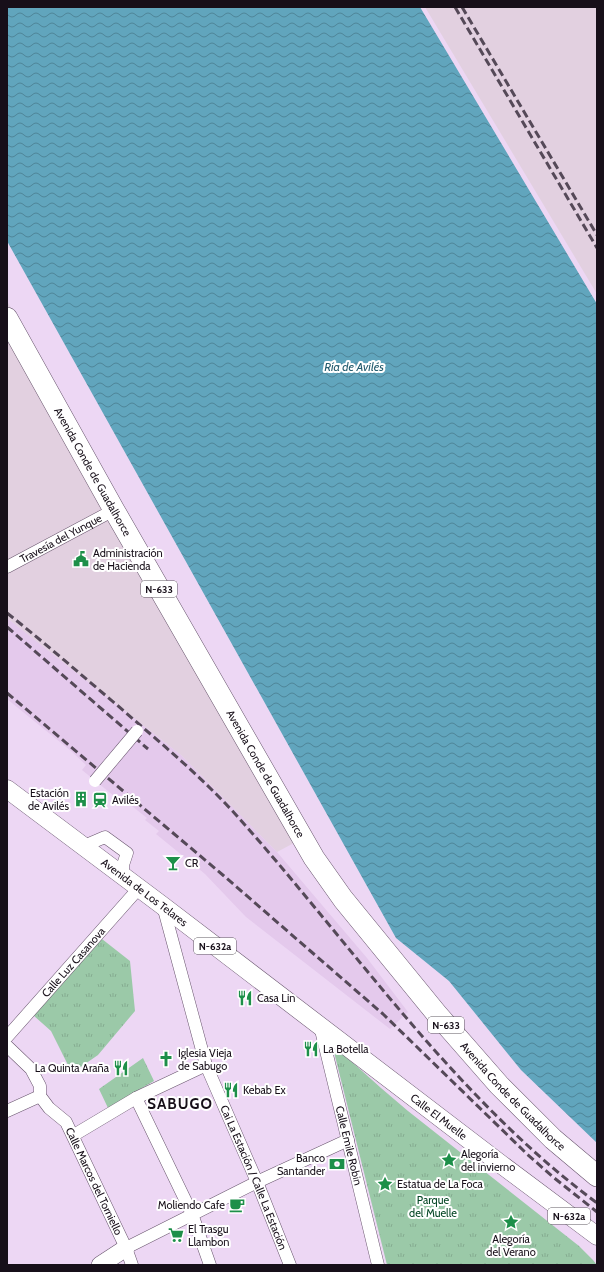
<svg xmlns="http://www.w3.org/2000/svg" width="604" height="1272" font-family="Cabin,sans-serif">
<defs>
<pattern id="park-tufts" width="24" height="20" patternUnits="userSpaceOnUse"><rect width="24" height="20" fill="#9bc9a8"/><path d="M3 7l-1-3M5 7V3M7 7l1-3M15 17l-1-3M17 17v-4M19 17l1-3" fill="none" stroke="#85ab90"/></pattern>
<pattern id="water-waves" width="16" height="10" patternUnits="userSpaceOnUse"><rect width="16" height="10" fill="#61a5bd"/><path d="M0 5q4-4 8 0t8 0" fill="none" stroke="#4f8599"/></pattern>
</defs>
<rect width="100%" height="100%" fill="#edd7f4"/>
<path fill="#e4c9ec" d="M7 618 181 755 277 852 367 958 408 1012 390 1029 246 917 205 874 156 834 159 831 145 820 147 818 128 803 125 805 82 770 86 765 71 751 7 699Z"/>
<path fill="#e2d0e0" d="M425 7H597V294Z
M7 301 307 836 277 852 181 755 7 618Z"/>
<path fill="url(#park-tufts)" d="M102 939 130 961 135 1011 98 1055 72 1073 51 1031 33 1015Z
M332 1044 381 1088 408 1111 579 1246 593 1260 597 1265H387Z
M143 1058 154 1081 108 1108 99 1089Z"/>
<path fill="url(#water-waves)" d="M7 7H420L597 304V1143L521 1070 449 981 396 938 7 241Z"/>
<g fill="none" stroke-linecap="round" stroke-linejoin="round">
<defs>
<g id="street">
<path id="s1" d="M7 567 114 510"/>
<path d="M84 846 105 837 127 853 123 865V876"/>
<path id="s2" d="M163 906 206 1065 257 1182 290 1265"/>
<path id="s3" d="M320 1026 378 1265"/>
<path id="s4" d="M7 1037 139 888"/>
<path id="s5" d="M7 1046 31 1069 40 1086V1096L49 1108 66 1122 126 1248 132 1265"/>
<path d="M136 1098 192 1214 210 1265"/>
<path d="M7 1111 40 1096"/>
<path d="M74 1135 136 1098 206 1065"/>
<path d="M126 1248 257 1182 348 1140"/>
</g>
<path id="secondary" d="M100 1265 126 1248"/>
<g id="primary">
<path id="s6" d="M7 789 163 906 502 1165 597 1236"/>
</g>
<g id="highway">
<path id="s7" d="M7 318 114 510 314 858 343 899 436 1013 499 1085 553 1139 597 1176"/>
</g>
</defs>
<use href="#street" stroke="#68556d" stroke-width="13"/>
<use href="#secondary" stroke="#68556d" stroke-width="18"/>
<use href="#primary" stroke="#68556d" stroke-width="19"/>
<use href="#highway" stroke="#68556d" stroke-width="22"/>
<use href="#street" stroke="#fff" stroke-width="12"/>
<use href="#secondary" stroke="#fff" stroke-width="17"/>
<use href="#primary" stroke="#fff" stroke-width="18"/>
<use href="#highway" stroke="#fff" stroke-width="21"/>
<path stroke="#554958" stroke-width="3" stroke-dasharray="8 4" stroke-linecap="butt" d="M455 7 597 248
M462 7 597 235
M7 613C45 643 80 674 117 705 158 741 200 775 237 816 354 947 454 1097 597 1203
M7 627 148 749
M7 693 224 876 383 1014 527 1154 553 1177 597 1212"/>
<defs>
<path id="street-bridge" d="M95 781 137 731"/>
</defs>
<use href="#street-bridge" stroke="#68556d" stroke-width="13" stroke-linecap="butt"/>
<use href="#street-bridge" stroke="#fff" stroke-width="12"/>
</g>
<defs>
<symbol id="civic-bare" viewBox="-9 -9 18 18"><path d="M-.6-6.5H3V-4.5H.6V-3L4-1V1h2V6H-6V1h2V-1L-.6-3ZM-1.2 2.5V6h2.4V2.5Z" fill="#1d8f49" stroke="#fff" stroke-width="2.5" paint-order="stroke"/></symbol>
<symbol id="building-bare" viewBox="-9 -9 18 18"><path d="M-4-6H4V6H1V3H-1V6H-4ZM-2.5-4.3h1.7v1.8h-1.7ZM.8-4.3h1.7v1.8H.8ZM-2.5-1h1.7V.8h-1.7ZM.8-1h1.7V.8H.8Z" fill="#1d8f49" stroke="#fff" stroke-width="2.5" paint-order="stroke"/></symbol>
<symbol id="station-bare" viewBox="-9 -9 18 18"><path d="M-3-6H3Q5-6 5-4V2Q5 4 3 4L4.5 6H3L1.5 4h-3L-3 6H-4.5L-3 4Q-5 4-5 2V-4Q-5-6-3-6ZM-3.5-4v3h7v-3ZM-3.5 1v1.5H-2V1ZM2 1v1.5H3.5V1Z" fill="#1d8f49" stroke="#fff" stroke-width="2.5" paint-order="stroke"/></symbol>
<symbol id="bar-bare" viewBox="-9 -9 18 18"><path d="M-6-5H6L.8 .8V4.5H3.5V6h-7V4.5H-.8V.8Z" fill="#1d8f49" stroke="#fff" stroke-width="2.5" paint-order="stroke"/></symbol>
<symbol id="restaurant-bare" viewBox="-9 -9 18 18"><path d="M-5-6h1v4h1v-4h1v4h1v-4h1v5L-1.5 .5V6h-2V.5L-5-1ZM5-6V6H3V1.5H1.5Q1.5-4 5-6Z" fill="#1d8f49" stroke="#fff" stroke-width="2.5" paint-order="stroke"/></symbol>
<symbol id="church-bare" viewBox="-9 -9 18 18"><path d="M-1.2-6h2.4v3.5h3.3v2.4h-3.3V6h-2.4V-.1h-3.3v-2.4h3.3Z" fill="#1d8f49" stroke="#fff" stroke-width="2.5" paint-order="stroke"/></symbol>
<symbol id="sight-bare" viewBox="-9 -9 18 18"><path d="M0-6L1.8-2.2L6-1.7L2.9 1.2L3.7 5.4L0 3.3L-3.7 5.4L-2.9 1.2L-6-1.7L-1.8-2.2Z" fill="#1d8f49" stroke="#fff" stroke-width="2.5" paint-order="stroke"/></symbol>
<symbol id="bank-bare" viewBox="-9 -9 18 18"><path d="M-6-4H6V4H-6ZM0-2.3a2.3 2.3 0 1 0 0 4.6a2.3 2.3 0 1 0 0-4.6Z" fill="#1d8f49" stroke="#fff" stroke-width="2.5" paint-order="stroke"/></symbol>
<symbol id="cafe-bare" viewBox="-9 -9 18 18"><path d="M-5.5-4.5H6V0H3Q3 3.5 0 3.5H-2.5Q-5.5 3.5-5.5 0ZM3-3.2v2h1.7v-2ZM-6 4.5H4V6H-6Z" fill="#1d8f49" stroke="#fff" stroke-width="2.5" paint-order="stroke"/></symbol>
<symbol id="supermarket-bare" viewBox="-9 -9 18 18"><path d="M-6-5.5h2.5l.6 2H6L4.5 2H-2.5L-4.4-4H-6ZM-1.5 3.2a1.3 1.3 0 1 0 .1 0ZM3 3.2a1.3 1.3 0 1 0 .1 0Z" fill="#1d8f49" stroke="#fff" stroke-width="2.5" paint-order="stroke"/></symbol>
</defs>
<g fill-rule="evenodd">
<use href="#civic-bare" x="70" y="548" width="22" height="22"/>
<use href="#building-bare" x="70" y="788" width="22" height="22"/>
<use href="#station-bare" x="89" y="789" width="22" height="22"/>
<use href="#bar-bare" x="162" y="852" width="22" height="22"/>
<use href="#restaurant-bare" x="234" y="987" width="22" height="22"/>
<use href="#restaurant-bare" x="300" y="1038" width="22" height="22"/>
<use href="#church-bare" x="155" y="1048" width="22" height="22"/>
<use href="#restaurant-bare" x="110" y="1057" width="22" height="22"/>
<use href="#restaurant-bare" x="220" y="1079" width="22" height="22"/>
<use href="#sight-bare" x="438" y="1149" width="22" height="22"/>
<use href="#bank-bare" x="326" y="1153" width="22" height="22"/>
<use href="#sight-bare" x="374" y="1173" width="22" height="22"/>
<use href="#cafe-bare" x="226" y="1194" width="22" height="22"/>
<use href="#sight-bare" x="500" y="1211" width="22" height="22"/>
<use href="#supermarket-bare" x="165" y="1224" width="22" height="22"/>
</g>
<g text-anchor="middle" stroke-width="4" stroke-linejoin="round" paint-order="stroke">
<g fill="#fff" stroke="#5d575e" stroke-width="1">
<rect x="141" y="581" width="36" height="16" rx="3"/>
<rect x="194" y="938" width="42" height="16" rx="3"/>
<rect x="428" y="1017" width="36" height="16" rx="3"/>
<rect x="548" y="1208" width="42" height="16" rx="3"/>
</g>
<g font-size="10" font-weight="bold" fill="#170f19">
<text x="159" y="593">N-633</text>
<text x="215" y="950">N-632a</text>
<text x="446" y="1029">N-633</text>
<text x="569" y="1220">N-632a</text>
</g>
<g font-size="11" fill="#170f19" stroke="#fff">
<text dy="4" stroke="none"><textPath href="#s7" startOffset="176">Avenida Conde de Guadalhorce</textPath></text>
<text dy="4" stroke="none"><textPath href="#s1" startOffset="61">Travesía del Yunque</textPath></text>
<text dy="4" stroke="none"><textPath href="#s7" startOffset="524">Avenida Conde de Guadalhorce</textPath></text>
<text dy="4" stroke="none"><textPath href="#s6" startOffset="172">Avenida de Los Telares</textPath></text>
<text dy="4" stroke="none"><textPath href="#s4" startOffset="100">Calle Luz Casanova</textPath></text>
<text dy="4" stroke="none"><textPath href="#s7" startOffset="932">Avenida Conde de Guadalhorce</textPath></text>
<text dy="4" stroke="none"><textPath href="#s6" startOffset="542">Calle El Muelle</textPath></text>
<text dy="4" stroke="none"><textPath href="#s3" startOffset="123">Calle Emile Robin</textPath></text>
<text dy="4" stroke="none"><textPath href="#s2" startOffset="287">Cai La Estación / Calle La Estación</textPath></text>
<text dy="4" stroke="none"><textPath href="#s5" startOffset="165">Calle Marcos del Torniello</textPath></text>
</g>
<g font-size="11" fill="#170f19" stroke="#fff" text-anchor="start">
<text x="93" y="557">Administración<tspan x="93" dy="13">de Hacienda</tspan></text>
<text x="69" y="797" text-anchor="end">Estación<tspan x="69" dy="13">de Avilés</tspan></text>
<text x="112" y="804">Avilés</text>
<text x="185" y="867">CR</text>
<text x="257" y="1002">Casa Lin</text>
<text x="323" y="1053">La Botella</text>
<text x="178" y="1057">Iglesia Vieja<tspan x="178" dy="13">de Sabugo</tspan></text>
<text x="109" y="1072" text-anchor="end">La Quinta Araña</text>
<text x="243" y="1094">Kebab Ex</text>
<text x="461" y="1158">Alegoría<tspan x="461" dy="13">del invierno</tspan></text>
<text x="325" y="1162" text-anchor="end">Banco<tspan x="325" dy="13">Santander</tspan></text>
<text x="397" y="1188">Estatua de La Foca</text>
<text x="225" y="1209" text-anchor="end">Moliendo Cafe</text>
<text x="188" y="1233">El Trasgu<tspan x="188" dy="13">Llambon</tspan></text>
<text x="511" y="1243" text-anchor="middle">Alegoría<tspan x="511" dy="13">del Verano</tspan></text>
</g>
<g font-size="11" fill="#044624" stroke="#fff">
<text x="433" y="1204">Parque<tspan x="433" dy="13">del Muelle</tspan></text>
</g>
<g font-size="12" font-style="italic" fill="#265d6f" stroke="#fff">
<text x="354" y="371">Ría de Avilés</text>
</g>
<g font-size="15" font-weight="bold" letter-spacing="1" fill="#170f19" stroke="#fff">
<text x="180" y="1109">SABUGO</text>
</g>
</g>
<rect width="604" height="1272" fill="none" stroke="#170f19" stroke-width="16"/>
</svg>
